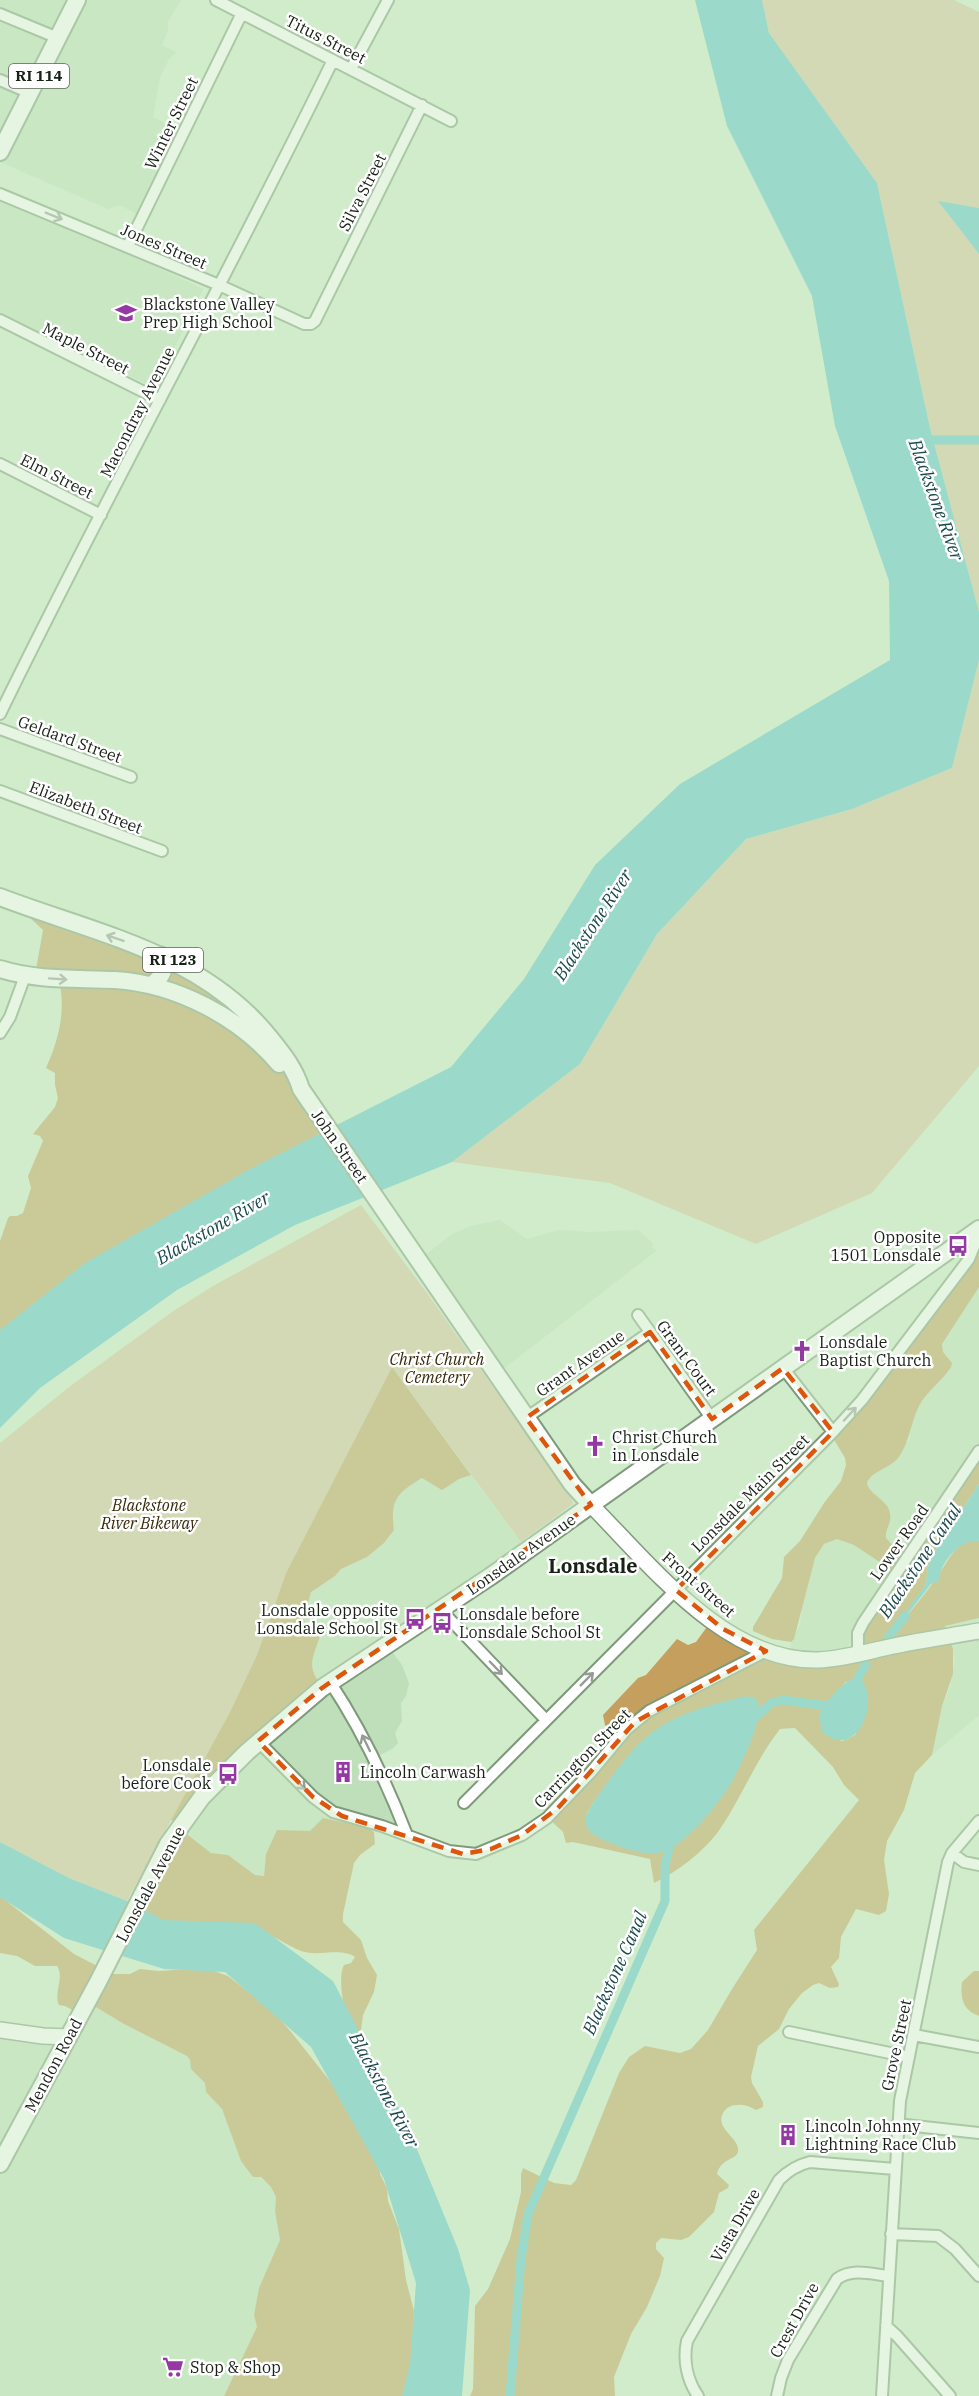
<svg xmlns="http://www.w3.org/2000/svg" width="979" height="2396" font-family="'IBM Plex Serif',serif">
<rect width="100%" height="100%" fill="#d0eccb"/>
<path fill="#bedfb9" d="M0 0H181L168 21V31L162 45 176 52 169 59 160 77 153 117 182 132 142 217 120 205 108 209 0 162Z
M0 193 203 289 155 388 51 337 48 344 0 319Z
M500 1220 527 1239 559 1230 590 1232 638 1230 653 1243 652 1247 656 1251 498 1373 424 1256 452 1234 471 1226Z
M979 1287V1444L898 1563 896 1549 886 1538 889 1523 867 1483 868 1478 909 1440 912 1423 919 1405 931 1388 949 1370 948 1358 943 1352 942 1344Z
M471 1475 525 1548 387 1645 402 1665 409 1683 406 1696 401 1703 402 1721 395 1733 398 1743 392 1749 374 1758 404 1830 372 1823 365 1827 323 1818 310 1832 277 1830 266 1854 264 1876 255 1875 228 1855 211 1853 180 1826 321 1685 313 1675 310 1665 320 1636H309L304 1630V1623L311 1592 335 1576 341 1569 367 1557 384 1543 394 1530 392 1513 396 1499 406 1488 422 1478 442 1489 459 1479Z
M837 1539 854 1545 893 1570 863 1615 847 1649 815 1653 791 1651V1642L800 1625 804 1594 815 1558 824 1544Z
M979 1618V1715L932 1755 942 1706 950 1687 955 1661 953 1649 945 1626Z
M91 2003 124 2024 187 2056 190 2060 191 2069 205 2083 206 2092 222 2109 241 2161 271 2187 276 2197 275 2211 280 2240 259 2288 254 2315 257 2327 224 2396H0V2029L64 2037Z"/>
<path fill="#d7c099" d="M762 0H954L979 12V208L939 202 979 254V612L930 428 877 183 769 33Z
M979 660V1066L872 1193 756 1244 610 1183 452 1162 580 1064 657 934 746 839 852 809 952 768Z
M361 1205 427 1293 572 1499 573 1504 521 1542 392 1367 286 1573 257 1655 230 1712 127 1901 69 1878 0 1842V1443L69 1387 172 1312 213 1286Z"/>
<path fill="#c49f5d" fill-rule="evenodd" d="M27 915 156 954 241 1009 330 1129 0 1336V1241L8 1218 10 1216H17L23 1213 31 1188 28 1176 43 1141 40 1136 33 1134 55 1107 58 1098 55 1085V1073L46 1068C59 1039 66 1011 59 980L35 975 43 930Z
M979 1249V1287L942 1344 943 1352 952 1363 951 1367C942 1381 927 1391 919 1406 910 1424 910 1442 898 1458 889 1469 871 1471 867 1483 870 1496 889 1500 890 1514 892 1522 885 1530 886 1538L896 1549 898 1563 903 1573 979 1460V1484L935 1551 928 1567 926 1584 902 1622C913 1608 925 1594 935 1580 946 1566 956 1537 979 1541V1618L945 1626 953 1649V1674L942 1706 932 1755 915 1773 904 1810 887 1841 884 1860 889 1894 886 1911 879 1915 856 1909 841 1937 839 1958 831 1967 839 1984 838 1987 830 1988 819 1983 813 1985 802 1993 789 2009 779 2029 758 2046 751 2077 752 2083 763 2102V2107L756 2110C750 2107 744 2104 738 2105 733 2105 729 2106 725 2110 711 2128 741 2137 738 2152 736 2160 721 2158 717 2174L729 2185 728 2188 719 2193 714 2212 689 2237 681 2240 661 2238 656 2243V2249L664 2258 660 2276 647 2307 631 2334 614 2377 615 2396H470L473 2389 475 2306 488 2289 510 2239 521 2192V2174L523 2168 554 2183 571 2185 576 2180 619 2073 629 2057 645 2046 680 2053 691 2049 708 2030 732 1989 757 1950 754 1930 859 1800 844 1785 833 1767 795 1728 780 1729C755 1761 741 1799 718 1832 702 1853 677 1872 654 1883L650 1859 573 1842 566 1843 563 1832 548 1818 618 1738 605 1725 603 1715 638 1678 646 1675 677 1639 688 1645 696 1642 712 1620 762 1648 846 1655 901 1576 854 1545 837 1539 824 1544 815 1558 794 1639 791 1642 772 1639 753 1631V1627L782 1578 784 1557 800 1541 824 1503 841 1481 846 1465 845 1458 833 1438 948 1292ZM847 1681 856 1734 846 1740 841 1741 827 1702ZM755 1728 748 1744 586 1825 587 1813 593 1803 621 1766Z
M392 1367 471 1475 459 1479 442 1490 422 1478C397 1493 390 1500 394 1530L384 1543 367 1557 341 1569 335 1576 311 1592C308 1606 299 1624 309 1636H320C313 1658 306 1666 321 1685L180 1825 171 1820 230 1712 257 1655 286 1573Z
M323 1818 365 1827 374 1832 375 1844 360 1855 354 1863 343 1914V1922L361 1940 367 1958 377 1975 374 1992 363 2015 358 2052C349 2038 335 1980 344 1965L351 1963 355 1957C343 1949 326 1954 312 1953 293 1952 281 1937 263 1934L190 1935 145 1912 153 1870 182 1830 211 1853 228 1855 255 1875 264 1876 266 1854 277 1830 310 1831Z
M0 1896 74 1954 113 1974H130L140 1969 159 1971 188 1969 214 1971 228 1976 272 2010 292 2033 348 2104 379 2164 380 2174 387 2188 388 2201 399 2229 406 2280 414 2311 409 2396H224L257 2327 254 2315 259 2288 280 2240 275 2211 276 2197 271 2187 261 2177H253L241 2161 222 2109 206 2092 205 2083 191 2069 190 2060 187 2056 124 2024 91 2004 80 2014 65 2006 59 2005C53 1993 65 1978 57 1966H35L17 1956 0 1953Z
M974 1971H979V2016C963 2011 960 1998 962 1982Z"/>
<path fill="#5cc2c9" d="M695 0H762L769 33 877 183 930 428 979 612V660L952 768 852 809 746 839 657 934 580 1064 452 1162 295 1225 177 1290 40 1388 0 1428V1330L85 1263 250 1169 451 1067 524 979 595 865 680 784 890 660 889 581 835 426 812 296 727 126Z
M938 201 979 208V254Z
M979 1484V1541C960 1538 939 1564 939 1581L931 1584 900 1624 898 1623 900 1620 926 1584 928 1567 935 1551Z
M857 1677C873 1686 869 1713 861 1727 858 1733 852 1736 846 1740H835L822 1732 819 1715C826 1700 841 1683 857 1677Z
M747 1696 757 1699C764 1720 744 1757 735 1776 725 1797 689 1840 668 1850 653 1858 626 1850 611 1843 603 1840 588 1834 586 1825 583 1814 595 1801 600 1793 615 1772 633 1746 654 1731 680 1712 716 1703 747 1696Z
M0 1842 69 1878 127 1901 163 1920 255 1923 333 1981 405 2120 458 2249 470 2290 462 2396H402L410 2364 416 2283 384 2179 311 2047 225 1972 164 1969 64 1938 0 1897Z"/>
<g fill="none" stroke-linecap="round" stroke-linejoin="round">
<path stroke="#5cc2c9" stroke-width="9" d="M923 440H979
M888 1638 905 1616
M855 1688 860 1674 866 1664
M750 1722 771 1703 783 1700 836 1707
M510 2396 521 2259 528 2214 665 1901V1865L671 1841"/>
<defs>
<path id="minor" d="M216 0 451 121
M0 14 58 38
M351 69 388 0
M0 80 30 93
M0 194 219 285 304 324H311L315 321 422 105
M128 246 242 13
M0 320 160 400
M0 464 101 515
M0 714C107 494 226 280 333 60
M0 729 131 777
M0 791 162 851
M0 1033 10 1017 25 976
M638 1315 712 1419
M783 1368 833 1432
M526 1418 650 1332
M441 1610 546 1720
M858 1656V1633L863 1623 979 1451
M330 1682C362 1730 386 1781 407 1835
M258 1741 313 1797 333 1812 382 1826 449 1851 476 1854 522 1835 547 1818 591 1772 627 1729 649 1711 766 1651
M464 1803 833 1432 862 1400 969 1259 975 1244 974 1232
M952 1853 964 1862 979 1865
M789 2032 909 2057
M914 2035 979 2047
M897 2124 979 2133
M891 2234 938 2236 955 2249 979 2276
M886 2326 897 2336 950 2396
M698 2396C687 2380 683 2360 687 2341L779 2180C788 2171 797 2165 810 2162L895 2169
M777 2396 781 2378 788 2360 837 2279C852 2268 871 2274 889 2276
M882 2396 900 2101 948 1862 952 1853 979 1821"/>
<path id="secondary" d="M591 1505C651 1565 725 1662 818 1660 840 1659 859 1654 880 1649 913 1641 946 1637 979 1631
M0 2030 43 2036 69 2037"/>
<path id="primary" d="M0 152 77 0
M0 897C97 934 202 953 270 1038 283 1054 295 1069 301 1089L572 1484 591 1505
M0 969C38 981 76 978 115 980 176 984 240 1017 279 1064
M152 985C163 976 167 968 160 955
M0 2164 98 1982 168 1844 202 1797 247 1752 322 1688 491 1576 979 1229"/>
</defs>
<use href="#minor" stroke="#7f9a7b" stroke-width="14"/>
<use href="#secondary" stroke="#7f9a7b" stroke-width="18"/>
<use href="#primary" stroke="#7f9a7b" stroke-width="20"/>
<use href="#minor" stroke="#fff" stroke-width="10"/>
<use href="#secondary" stroke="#fff" stroke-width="15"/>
<use href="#primary" stroke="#fff" stroke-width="16"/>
</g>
<defs><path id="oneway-shaft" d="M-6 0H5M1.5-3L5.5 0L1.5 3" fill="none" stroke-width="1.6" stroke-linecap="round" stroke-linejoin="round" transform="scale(1.5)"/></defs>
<g stroke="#979b96">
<use href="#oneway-shaft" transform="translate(54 216) rotate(22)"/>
<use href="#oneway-shaft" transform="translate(115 938) rotate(-161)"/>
<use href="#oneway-shaft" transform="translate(58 979) rotate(4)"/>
<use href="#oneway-shaft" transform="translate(850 1414) rotate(-47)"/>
<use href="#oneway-shaft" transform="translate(496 1668) rotate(46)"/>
<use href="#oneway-shaft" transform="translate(587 1679) rotate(-45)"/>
<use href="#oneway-shaft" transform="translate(366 1743) rotate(-116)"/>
<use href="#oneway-shaft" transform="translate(299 1783) rotate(46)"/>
</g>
<path d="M0 0H979V2396H0ZM650 1332 712 1419 783 1368 833 1432 676 1590 723 1629 766 1651 635 1722 558 1808 522 1835 491 1849 463 1854 342 1816 313 1797 258 1741 322 1688 591 1505 526 1418Z" fill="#d0eccb" fill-opacity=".55" fill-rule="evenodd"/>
<path fill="none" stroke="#de560c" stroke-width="4.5" stroke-dasharray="12 8" stroke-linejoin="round" d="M650 1332 712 1419 783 1368 833 1432 676 1590 723 1629 766 1651 635 1722 558 1808 522 1835 491 1849 463 1854 342 1816 313 1797 258 1741 322 1688 591 1505 526 1418Z"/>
<defs>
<symbol id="school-bare" viewBox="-9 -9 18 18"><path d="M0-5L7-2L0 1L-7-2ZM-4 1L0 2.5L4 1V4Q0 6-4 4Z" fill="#9439a4" stroke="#fff" stroke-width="2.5" paint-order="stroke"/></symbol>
<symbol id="bus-bare" viewBox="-9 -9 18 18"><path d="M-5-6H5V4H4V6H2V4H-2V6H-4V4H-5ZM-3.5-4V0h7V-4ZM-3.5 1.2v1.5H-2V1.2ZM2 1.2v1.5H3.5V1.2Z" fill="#9439a4" stroke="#fff" stroke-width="2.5" paint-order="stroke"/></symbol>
<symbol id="church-bare" viewBox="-9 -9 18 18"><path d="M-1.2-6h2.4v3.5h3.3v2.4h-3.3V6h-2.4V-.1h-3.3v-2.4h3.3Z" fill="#9439a4" stroke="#fff" stroke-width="2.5" paint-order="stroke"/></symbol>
<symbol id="building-bare" viewBox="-9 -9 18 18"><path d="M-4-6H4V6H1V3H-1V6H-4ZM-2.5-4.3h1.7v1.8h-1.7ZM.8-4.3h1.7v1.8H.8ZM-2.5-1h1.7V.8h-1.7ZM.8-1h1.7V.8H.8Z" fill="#9439a4" stroke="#fff" stroke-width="2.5" paint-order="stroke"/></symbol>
<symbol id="supermarket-bare" viewBox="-9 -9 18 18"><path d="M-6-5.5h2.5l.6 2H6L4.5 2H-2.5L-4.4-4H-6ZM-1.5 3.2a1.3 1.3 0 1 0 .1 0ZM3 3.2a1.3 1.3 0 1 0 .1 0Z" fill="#9439a4" stroke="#fff" stroke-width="2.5" paint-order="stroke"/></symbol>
</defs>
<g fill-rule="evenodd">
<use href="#school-bare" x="111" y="298" width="30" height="30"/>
<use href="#bus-bare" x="943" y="1231" width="30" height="30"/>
<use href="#church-bare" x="787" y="1336" width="30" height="30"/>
<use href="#church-bare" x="580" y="1431" width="30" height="30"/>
<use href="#bus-bare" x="400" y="1604" width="30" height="30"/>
<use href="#bus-bare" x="427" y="1608" width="30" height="30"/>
<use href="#building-bare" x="328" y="1757" width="30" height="30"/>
<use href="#bus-bare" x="213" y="1759" width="30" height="30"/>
<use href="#building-bare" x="773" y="2120" width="30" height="30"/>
<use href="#supermarket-bare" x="158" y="2352" width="30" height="30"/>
</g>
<g text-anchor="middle" stroke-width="5" stroke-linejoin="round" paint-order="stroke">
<g fill="#fff" stroke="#5d645b" stroke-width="1.5">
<rect x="9" y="64" width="60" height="24" rx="4.5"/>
<rect x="143" y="948" width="60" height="24" rx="4.5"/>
</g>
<g font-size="15" font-weight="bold" fill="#172115">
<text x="39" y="81">RI 114</text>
<text x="173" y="965">RI 123</text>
</g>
<g font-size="16" fill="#172115" stroke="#fff">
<text transform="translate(326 39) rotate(27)" y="6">Titus Street</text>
<text transform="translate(171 123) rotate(-64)" y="6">Winter Street</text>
<text transform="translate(362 192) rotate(-63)" y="6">Silva Street</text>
<text transform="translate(164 246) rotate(23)" y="6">Jones Street</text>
<text transform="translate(86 348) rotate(27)" y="6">Maple Street</text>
<text transform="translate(137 412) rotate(-63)" y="6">Macondray Avenue</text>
<text transform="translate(57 476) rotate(27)" y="6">Elm Street</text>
<text transform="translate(70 739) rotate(20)" y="6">Geldard Street</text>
<text transform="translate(86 807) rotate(21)" y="6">Elizabeth Street</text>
<text transform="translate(340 1146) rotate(55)" y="6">John Street</text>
<text transform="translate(687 1358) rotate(54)" y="6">Grant Court</text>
<text transform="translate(580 1363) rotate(-35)" y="6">Grant Avenue</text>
<text transform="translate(750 1493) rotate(-45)" y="6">Lonsdale Main Street</text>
<text transform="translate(899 1542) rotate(-55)" y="6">Lower Road</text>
<text transform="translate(521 1554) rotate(-35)" y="6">Lonsdale Avenue</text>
<text transform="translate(699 1584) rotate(41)" y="6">Front Street</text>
<text transform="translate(582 1758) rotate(-46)" y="6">Carrington Street</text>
<text transform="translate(150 1884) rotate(-62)" y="6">Lonsdale Avenue</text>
<text transform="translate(896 2045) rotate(-78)" y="6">Grove Street</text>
<text transform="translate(53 2065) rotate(-62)" y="6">Mendon Road</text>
<text transform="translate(735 2225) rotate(-60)" y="6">Vista Drive</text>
<text transform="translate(794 2320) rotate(-61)" y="6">Crest Drive</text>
</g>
<g font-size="16" fill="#172115" stroke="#fff" text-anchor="start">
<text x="143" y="310">Blackstone Valley<tspan x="143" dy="18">Prep High School</tspan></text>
<text x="941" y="1243" text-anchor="end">Opposite<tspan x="941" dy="18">1501 Lonsdale</tspan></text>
<text x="819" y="1348">Lonsdale<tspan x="819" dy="18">Baptist Church</tspan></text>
<text x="612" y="1443">Christ Church<tspan x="612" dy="18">in Lonsdale</tspan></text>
<text x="398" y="1616" text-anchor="end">Lonsdale opposite<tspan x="398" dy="18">Lonsdale School St</tspan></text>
<text x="459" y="1620">Lonsdale before<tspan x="459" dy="18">Lonsdale School St</tspan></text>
<text x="211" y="1771" text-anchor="end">Lonsdale<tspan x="211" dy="18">before Cook</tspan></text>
<text x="360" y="1778">Lincoln Carwash</text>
<text x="805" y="2132">Lincoln Johnny<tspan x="805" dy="18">Lightning Race Club</tspan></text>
<text x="190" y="2373">Stop &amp; Shop</text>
</g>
<g font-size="16" font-style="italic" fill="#372809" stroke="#fff">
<text x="437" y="1365">Christ Church<tspan x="437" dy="18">Cemetery</tspan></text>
<text x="149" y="1511">Blackstone<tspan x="149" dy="18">River Bikeway</tspan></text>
</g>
<g font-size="18" font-style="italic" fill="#1b494c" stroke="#fff">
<text transform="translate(936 500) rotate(70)" y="6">Blackstone River</text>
<text transform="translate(593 925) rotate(-57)" y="6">Blackstone River</text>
<text transform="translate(213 1228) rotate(-30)" y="6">Blackstone River</text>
<text transform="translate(920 1561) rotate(-56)" y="6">Blackstone Canal</text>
<text transform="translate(615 1973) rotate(-66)" y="6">Blackstone Canal</text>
<text transform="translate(384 2090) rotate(62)" y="6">Blackstone River</text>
</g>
<g font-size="20" font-weight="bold" fill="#172115" stroke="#fff">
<text x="593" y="1573">Lonsdale</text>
</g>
</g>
</svg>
